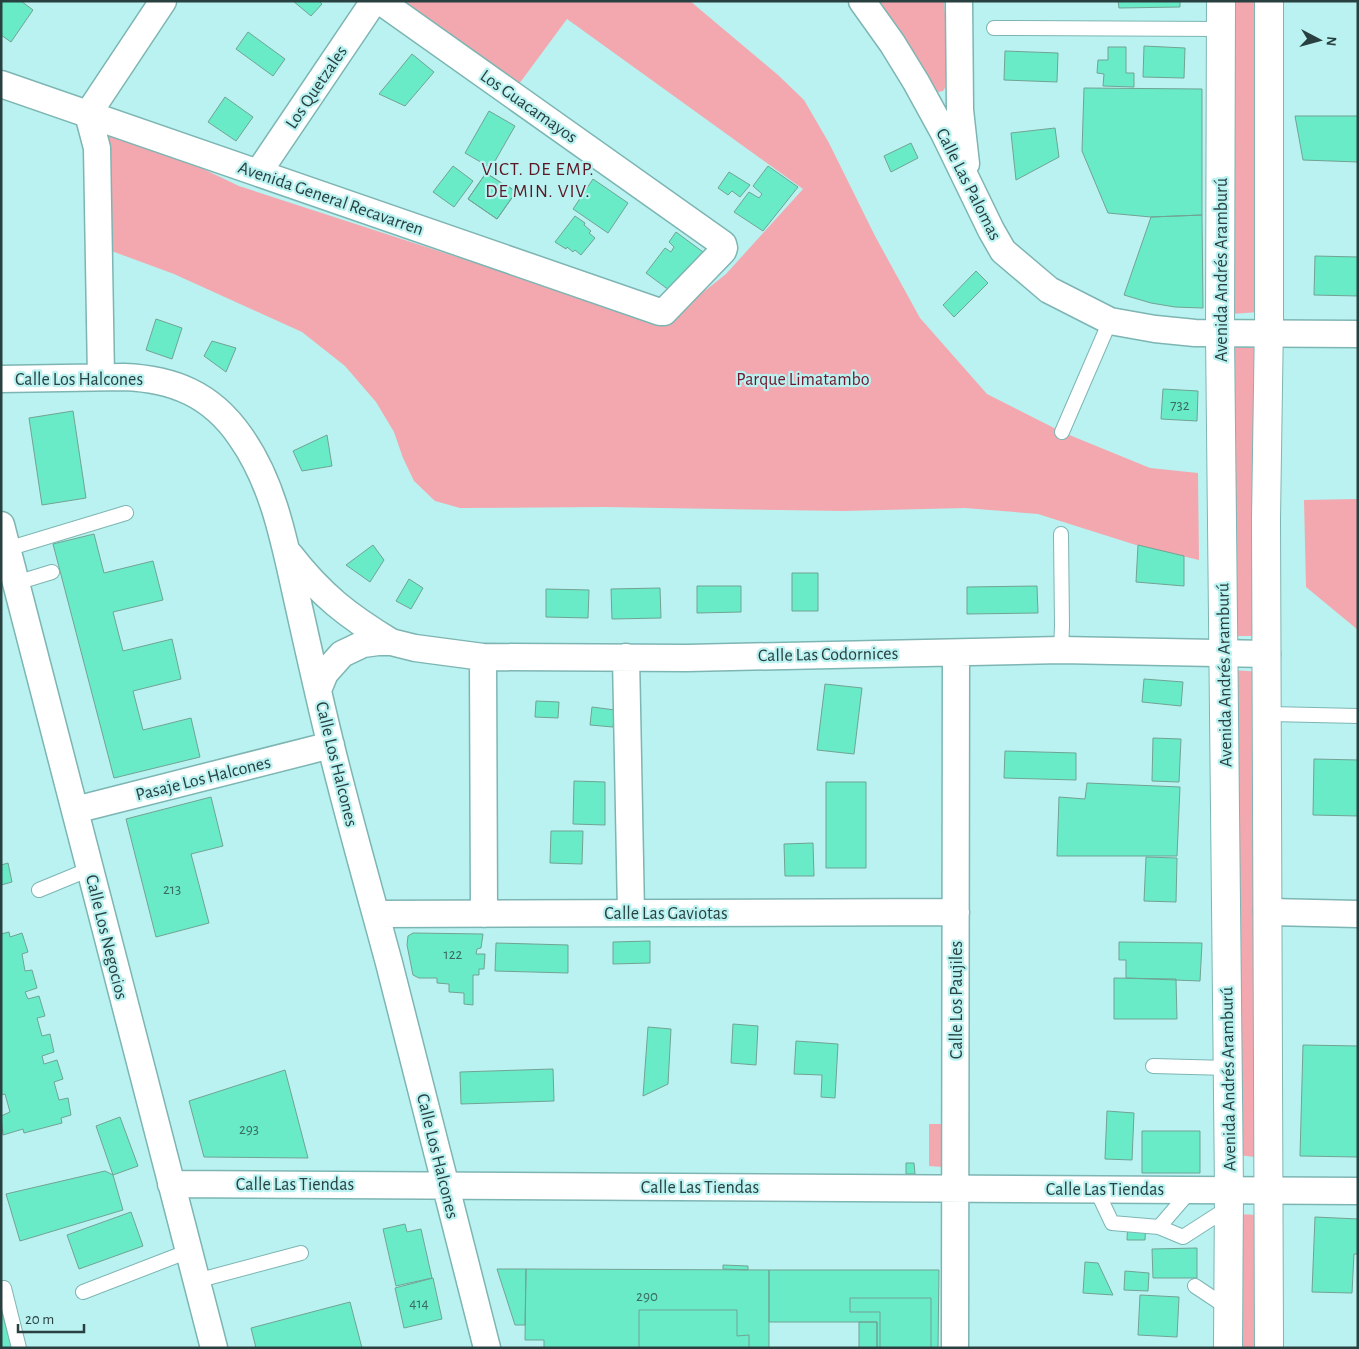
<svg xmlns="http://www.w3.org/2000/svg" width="1359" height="1349" font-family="'Alegreya Sans',sans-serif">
<rect width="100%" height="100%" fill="#b9f2f0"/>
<path fill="#f3a8af" d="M404 1H690L778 75 804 100 829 143 875 236 920 318 987 394 1062 432 1150 468 1198 473 1199 560 1136 545 1038 514 965 508 843 511 604 507 460 508 435 501 414 481 403 458 394 432 376 402 345 366 302 332 174 274 98 246 88 114 239 186 663 324 726 274 803 189 567 19 519 84Z
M879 1H944L947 43 945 88 943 91 938 92Z
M1231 1H1260V312L1231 314Z
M1229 344 1259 349 1261 636H1232Z
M1358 499V630L1306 587 1304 500Z
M1232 670 1263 672 1264 1158 1238 1155Z
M929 1124H944L943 1167 929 1166Z
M1235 1214 1260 1215V1348H1235Z"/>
<path fill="#69ebc8" stroke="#71a394" d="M1 1H21L33 10 11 42 1 35Z
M293 1H319L322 4 311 16Z
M1118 1H1180V7L1119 8Z
M248 32 285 59 273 76 236 49Z
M1144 46 1185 48 1184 78 1143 77Z
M1108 47H1126V73H1134V87L1103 86 1104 74 1097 73 1098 60H1108Z
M1005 51 1058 53 1057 82 1004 80Z
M412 54 434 72 405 106 379 94Z
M1084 88 1202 89V215L1151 217 1108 213 1082 151Z
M225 97 253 117 236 141 208 122Z
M489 111 515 126 491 168 465 153Z
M1295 116H1358V162L1303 160Z
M1055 128 1059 157 1016 180 1011 133Z
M911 143 918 158 891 172 884 156Z
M453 166 473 181 454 207 433 192Z
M768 166 798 187 763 231 734 212 749 192 759 198 762 194 753 186Z
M729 172 750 185 740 197 732 191 728 195 718 188Z
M486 173 503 184 500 188 504 191 508 186 516 192 497 219 468 199Z
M486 173 503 184 500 188 504 191 508 186 516 192 497 219 468 199Z
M593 179 628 203 608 233 573 209Z
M1202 215 1203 308 1175 307 1151 303 1124 295 1151 217Z
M575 216 585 223 584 225 591 231 589 233 595 238 581 255 575 250 573 252 567 247 566 249 555 242Z
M676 232 703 252 673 293 646 273 665 248 671 252 674 247 669 242Z
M1315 256 1358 257V296L1314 295Z
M976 271 988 283 954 317 943 305Z
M156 319 182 328 172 359 146 350Z
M212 341 236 348 226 372 204 356Z
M1163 389 1198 391 1197 421 1161 419Z
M73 411 86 498 42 505 29 418Z
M327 435 332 466 302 471 293 451Z
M94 534 104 573 153 561 163 600 113 612 123 651 172 639 181 679 133 691 143 730 191 718 200 757 114 778 53 544Z
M373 545 384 560 370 582 346 565Z
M1138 545 1184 556V586L1136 582Z
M792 573H818V611H792Z
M409 579 423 588 411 609 396 601Z
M697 586H741V612L697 613Z
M1037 586 1038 613 967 614V587Z
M660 588 661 618 612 619 611 589Z
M546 589 589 590 588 618 546 617Z
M1144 679 1183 682 1181 706 1142 702Z
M825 684 862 688 854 754 817 750Z
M536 701 559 702 558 718 535 717Z
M592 707 615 710 613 727 590 725Z
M1153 738 1181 739 1179 782 1152 781Z
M1005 751 1076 753V780L1004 778Z
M1314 759 1358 760V816L1313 815Z
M574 781 605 782V825L573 824Z
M826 782H866V868H826Z
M1087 783 1180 787 1177 856H1057L1059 797 1085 799Z
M211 797 223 846 191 854 209 923 156 937 126 819Z
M551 831H583L582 864 550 863Z
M813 843 814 876H785L784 844Z
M1146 857 1177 858 1176 902 1144 901Z
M8 863 12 882 1 885V865Z
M9 932 10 937 22 933 28 952 22 954 25 971 32 970 37 988 25 992 28 999 39 996 45 1016 37 1018 42 1036 50 1034 54 1052 42 1056 44 1064 57 1060 63 1079 54 1082 59 1100 68 1098 71 1115 61 1118 62 1123 24 1133 23 1129 3 1135 1 1116 10 1112 5 1094 1 1095V934Z
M413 933 483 934 481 948 477 949 476 954H485L484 969H479V975H473V1005L464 1004V993L449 992V984L437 983V978H419L413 975 407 945 408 936Z
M650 941V963L613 964V942Z
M1119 942 1202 943 1200 981 1126 978V960H1119Z
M496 943 568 945V973L495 971Z
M1114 978 1176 979 1177 1019H1114Z
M733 1024 758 1026 756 1065 731 1063Z
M648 1027 671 1029 668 1084 643 1096Z
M796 1041 838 1044 835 1098 821 1097 822 1075 794 1074Z
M1303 1045 1358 1046V1157L1300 1156Z
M553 1069 554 1101 461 1104 460 1072Z
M285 1070 308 1158 204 1157 189 1101Z
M1107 1111 1134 1113 1132 1160 1105 1159Z
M120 1117 138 1166 113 1175 96 1126Z
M1142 1131H1200V1173H1142Z
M906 1163H914L915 1174H906Z
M105 1171 113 1175 123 1210 20 1241 6 1194Z
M131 1212 143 1246 79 1269 67 1235Z
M1315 1217 1358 1219V1254H1354L1352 1293 1312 1292Z
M1128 1219 1146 1220 1145 1240H1127Z
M405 1224 407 1232 421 1229 432 1278 396 1286 383 1229Z
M1197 1248V1278H1153L1152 1249Z
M1085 1262 1098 1263 1113 1295 1083 1293Z
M723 1265 748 1266V1270L723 1269Z
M497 1269H526L525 1325H515Z
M526 1269 769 1270V1348H544V1340H525Z
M769 1270H939L938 1348H877V1322H769Z
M1125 1271 1149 1273 1148 1291 1124 1290Z
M433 1278 442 1319 404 1328 395 1288Z
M1140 1295 1179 1297 1177 1337 1138 1335Z
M850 1298H931V1348H880V1312H850Z
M350 1302 362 1348H256L251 1328Z
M1 1309 12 1348H1Z
M639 1310H737V1336L749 1335V1348H639Z
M859 1322H877V1348H859Z"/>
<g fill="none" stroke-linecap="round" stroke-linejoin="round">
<defs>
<path id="lane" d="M994 28 1221 29
M1062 432 1110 321
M7 549 126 513
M16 583 52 572
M1061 650 1062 626 1061 534
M1267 714 1358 716
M39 890 90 869
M1153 1066 1228 1068
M1096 1189 1112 1223 1159 1227 1183 1237 1228 1208
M1159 1227 1191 1190
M196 1281 301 1253
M1195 1286 1228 1308
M4 1288 19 1348
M83 1292 189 1251"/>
<path id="street" d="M862 1 892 43 916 82 944 133 991 230 1003 251 1049 290 1110 321 1155 329 1195 333 1358 334
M959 1 960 110 966 164
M1 84 660 312H664L723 251 724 248 723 244 380 1
M258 173 374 1
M101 377 97 148 88 114 163 1
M1 379 124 377C173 379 211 394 240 436 273 482 284 540 296 594 307 643 318 693 330 742 348 816 369 889 389 963 422 1091 454 1220 487 1348
M1 525 214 1348
M290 555C321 595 348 616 391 642
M483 657 484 914
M626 657 631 913
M318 690 325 673 342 654 363 644 378 642H391L415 648 483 657 687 658 1061 650 1267 654
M75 810 331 745
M1267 912 1358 914
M376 914 956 912
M171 1184 1358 1191
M955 1348 956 653"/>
<path id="secondary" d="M1221 1 1220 333 1229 1190 1228 1348
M1269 1V321L1266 519 1269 1348"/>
</defs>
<use href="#lane" stroke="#7db5b3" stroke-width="16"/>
<use href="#street" stroke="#7db5b3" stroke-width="29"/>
<use href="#secondary" stroke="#7db5b3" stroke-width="30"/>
<use href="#lane" stroke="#fff" stroke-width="14"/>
<use href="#street" stroke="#fff" stroke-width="26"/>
<use href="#secondary" stroke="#fff" stroke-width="28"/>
</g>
<g text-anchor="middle" stroke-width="4.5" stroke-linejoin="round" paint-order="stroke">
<g font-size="15" fill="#396b62">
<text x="1180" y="410">732</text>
<text x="172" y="894">213</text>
<text x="453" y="959">122</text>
<text x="249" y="1134">293</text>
<text x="647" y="1301">290</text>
<text x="419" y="1308">414</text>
</g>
<g font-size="18" fill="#294040" stroke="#b9f2f0">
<text transform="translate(316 87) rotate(-56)" y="6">Los Quetzales</text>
<text transform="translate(529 106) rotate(35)" y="6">Los Guacamayos</text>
<text transform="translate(969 184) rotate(63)" y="6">Calle Las Palomas</text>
<text transform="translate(331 198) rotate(19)" y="6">Avenida General Recavarren</text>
<text transform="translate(1221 270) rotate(-90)" y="6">Avenida Andrés Aramburú</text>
<text x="79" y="385">Calle Los Halcones</text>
<text transform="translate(828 654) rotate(-1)" y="6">Calle Las Codornices</text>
<text transform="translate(1224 675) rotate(-91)" y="6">Avenida Andrés Aramburú</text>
<text transform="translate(337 764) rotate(76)" y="6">Calle Los Halcones</text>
<text transform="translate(203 778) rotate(-14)" y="6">Pasaje Los Halcones</text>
<text x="666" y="919">Calle Las Gaviotas</text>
<text transform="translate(107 937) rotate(76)" y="6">Calle Los Negocios</text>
<text transform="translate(956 1000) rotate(-90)" y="6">Calle Los Paujiles</text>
<text transform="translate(1228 1079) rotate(-91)" y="6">Avenida Andrés Aramburú</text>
<text transform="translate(438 1156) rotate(76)" y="6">Calle Los Halcones</text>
<text x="295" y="1190">Calle Las Tiendas</text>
<text x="700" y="1193">Calle Las Tiendas</text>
<text x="1105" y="1195">Calle Las Tiendas</text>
</g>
<g font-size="18" fill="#71162b" stroke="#b9f2f0">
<text x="803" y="385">Parque Limatambo</text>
</g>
<g font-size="19" letter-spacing="1" fill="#5c1725" stroke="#b9f2f0">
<text x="538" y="175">VICT. DE EMP.<tspan x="538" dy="22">DE MIN. VIV.</tspan></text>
</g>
</g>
<rect width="1359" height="1349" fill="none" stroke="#294040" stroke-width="5"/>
<g transform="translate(1319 40) rotate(96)" stroke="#b9f2f0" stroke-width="4" paint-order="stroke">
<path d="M0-4L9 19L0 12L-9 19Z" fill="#294040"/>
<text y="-8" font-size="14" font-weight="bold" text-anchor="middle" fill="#294040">N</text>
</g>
<path d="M18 1324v8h66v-8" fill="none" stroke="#294040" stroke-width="2.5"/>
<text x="25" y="1324" font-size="15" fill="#294040" stroke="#b9f2f0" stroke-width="4" paint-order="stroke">20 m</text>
</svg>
